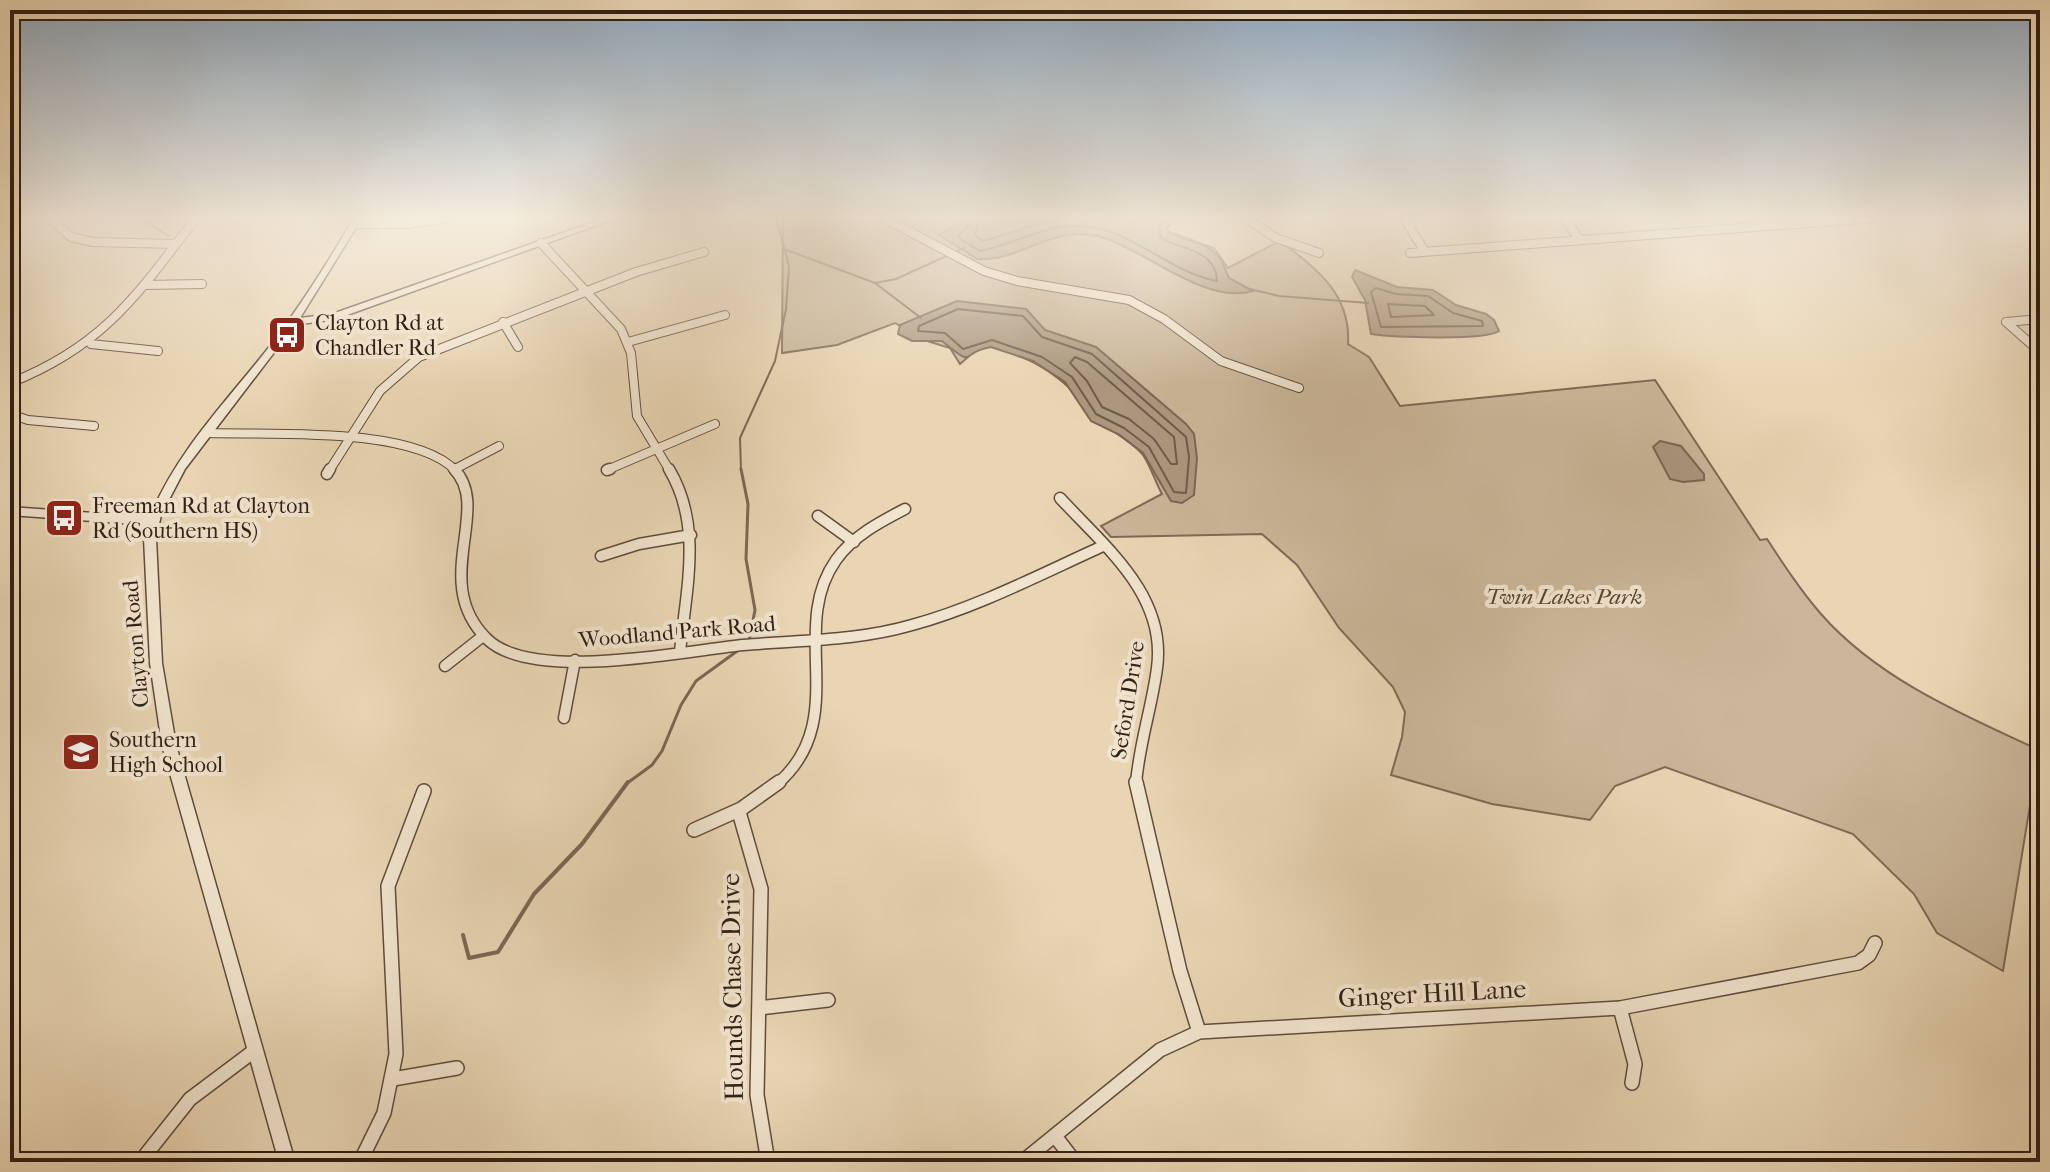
<svg xmlns="http://www.w3.org/2000/svg" width="2050" height="1172" font-family="'IM FELL French Canon',serif">
<rect width="100%" height="100%" fill="#e9d5b4"/>
<filter id="stains"><feTurbulence type="fractalNoise" baseFrequency=".0025" numOctaves="4"/><feColorMatrix values="0 0 0 0 .2 0 0 0 0 .09 0 0 0 0 .02 0 0 0 .5 -.17"/></filter>
<radialGradient id="worn" r=".72"><stop offset=".6" stop-color="#630" stop-opacity="0"/><stop offset="1" stop-color="#630" stop-opacity=".3"/></radialGradient>
<path fill="#cab699" stroke="#7e6a56" stroke-width="2" d="M783 218H1172L1159 228 1214 248 1228 268 1280 241C1317 269 1351 294 1348 344L1369 357 1400 406 1655 380 1760 540 1767 539C1784 565 1801 591 1821 614 1878 679 1963 715 2039 750L2003 971 1937 933 1914 894 1853 834 1665 767 1615 786 1590 820 1492 804 1391 775 1402 737 1405 712 1393 687 1339 628 1297 565 1262 534 1111 537 1101 526 1162 494C1155 481 1151 467 1143 455 1135 445 1123 439 1114 431 1068 387 1048 358 982 345L960 364 950 348 924 340 895 323 837 345 782 353Z"/>
<path fill="#ab977e" stroke="#7b6754" stroke-width="2" d="M967 218H1176L1167 228 1168 233 1208 247 1221 259 1229 278 1253 291C1206 305 1148 252 1104 238 1053 222 1019 263 977 259L939 235Z
M1355 270 1397 287 1433 290 1456 305 1486 314 1494 320 1499 331C1485 341 1392 337 1371 334L1365 300 1352 277Z
M957 301 1026 309 1045 330 1096 347 1186 424 1194 434 1197 458 1194 495 1182 503 1171 501 1143 453 1120 435 1091 421 1065 382 1033 361 991 347C959 352 977 370 942 341H912L898 334 900 325Z
M1660 441 1681 446 1704 474V480L1683 482 1670 479 1653 447Z"/>
<g fill="none" stroke-linecap="round" stroke-linejoin="round">
<path stroke="#6e5b49" stroke-width="2" d="M970 218 968 226 957 237 980 251C1012 245 1042 226 1075 226 1127 224 1167 272 1217 281 1215 249 1184 251 1161 238L1159 227 1165 218
M980 218 975 235 983 241 1058 218
M1376 288 1396 294 1428 296 1453 313 1482 321 1483 326 1381 327 1371 292Z
M1388 304 1425 306 1434 315 1391 317Z
M958 309 1023 316 1042 337 1092 354 1186 437 1189 457 1186 493 1174 492 1149 447 1124 428 1096 414 1072 377 1042 357 992 340 963 349 945 333 918 331 919 326Z
M1075 357 1087 362 1174 437 1177 464H1171L1154 439 1129 419 1102 407 1087 381 1070 363Z"/>
<path stroke="#7b6754" stroke-width="2" d="M142 218 168 236
M784 249 875 283 921 318
M875 283 896 279 964 248
M1250 289 1279 296 1368 303
M741 471 740 438 775 361 786 309 789 266 776 218"/>
<path stroke="#7b6754" stroke-width="3" d="M741 469 748 504 746 559 755 610 749 641
M626 784 652 765 662 751 681 705 696 681 740 649"/>
<path stroke="#7b6754" stroke-width="4" d="M463 935 469 958 498 952 534 894 582 844 628 782"/>
<defs>
<path id="minor-far2" d="M49 218 71 237 93 242 175 244
M884 218 984 271 1017 281 1129 300 1164 319 1221 361 1299 388
M1246 218 1276 238 1319 253
M1404 218 1425 252
M1564 218 1580 240
M354 224H408L447 218
M541 243 621 329 631 353 637 416 670 471
M1410 253 1874 218
M144 285 202 284
M10 311 12 306
M503 322 518 347
M2006 322 2040 352
M2006 322 2040 319
M628 342 725 315
M91 344 158 351
M10 383C104 346 137 295 196 218
M10 414 28 420 94 426
M208 433C269 435 414 426 456 471
M455 469 499 446
M607 470 715 424
M329 471 380 391 419 357 636 272 704 252"/>
<path id="minor-far1" d="M454 469C493 509 429 582 487 639 532 683 684 651 743 645 800 640 857 641 912 625 978 607 1041 574 1103 546
M669 469C703 526 686 588 680 652
M607 470 610 469
M327 474 330 469
M1060 498C1105 547 1167 595 1157 668 1152 707 1139 744 1136 784
M818 516 854 542
M601 556 639 544 691 535
M445 666 483 636
M564 718 575 660
M777 784C852 720 787 629 836 560 853 536 880 522 905 509"/>
<path id="minor" d="M1136 782 1180 971 1199 1032
M739 812 761 889 757 1095 768 1162
M694 830 741 809 779 782
M759 1008 828 1000
M1620 1008 1635 1064 1632 1083
M393 1079 457 1068
M1055 1136 1075 1162
M140 1162 190 1099 254 1051
M360 1162 384 1113 396 1054 388 886 424 791
M1022 1162 1160 1050 1199 1032 1620 1008 1858 963 1869 955 1875 943"/>
<path id="tertiary" d="M354 218H362L300 318 332 314 605 218H617L336 319 295 325 185 469 161 515 156 538 162 663 176 745 295 1162H279L162 745 150 663 144 538 148 525 10 515V507L150 517C176 453 224 404 266 351 298 310 327 264 354 218Z"/>
</defs>
<use href="#minor-far2" stroke="#604c3c" stroke-width="10"/>
<use href="#minor-far1" stroke="#604c3c" stroke-width="13"/>
<use href="#minor" stroke="#604c3c" stroke-width="16"/>
<use href="#tertiary" stroke="#604c3c" stroke-width="3"/>
<use href="#minor-far2" stroke="#f1e4ce" stroke-width="8"/>
<use href="#minor-far1" stroke="#f1e4ce" stroke-width="10"/>
<use href="#minor" stroke="#f1e4ce" stroke-width="13"/>
<use href="#tertiary" fill="#f1e4ce" fill-rule="evenodd"/>
</g>
<linearGradient id="sky" x2="0" y2="1"><stop stop-color="#8fa8be"/><stop offset="0.57" stop-color="#f5ecdd"/><stop offset="1" stop-color="#f5ecdd" stop-opacity="0"/></linearGradient>
<rect width="2050" height="382" fill="url(#sky)"/>
<defs>
<symbol id="bus-square" viewBox="-11 -11 22 22"><rect x="-9" y="-9" width="18" height="18" rx="4" fill="#8f2418" stroke="#f1e4ce"/><path d="M-5-6H5V4H4V6H2V4H-2V6H-4V4H-5ZM-3.5-4V0h7V-4ZM-3.5 1.2v1.5H-2V1.2ZM2 1.2v1.5H3.5V1.2Z" fill="#fff"/></symbol>
<symbol id="school-square" viewBox="-11 -11 22 22"><rect x="-9" y="-9" width="18" height="18" rx="4" fill="#8f2418" stroke="#f1e4ce"/><path d="M0-5L7-2L0 1L-7-2ZM-4 1L0 2.5L4 1V4Q0 6-4 4Z" fill="#fff"/></symbol>
</defs>
<g fill-rule="evenodd">
<use href="#bus-square" x="265" y="313" width="44" height="44"/>
<use href="#bus-square" x="42" y="496" width="44" height="44"/>
<use href="#school-square" x="59" y="730" width="44" height="44"/>
</g>
<g text-anchor="middle" stroke-width="8" stroke-linejoin="round" paint-order="stroke">
<g font-size="22" fill="#321f14" stroke="#f1e4ce" text-anchor="start">
<text x="315" y="330">Clayton Rd at<tspan x="315" dy="25">Chandler Rd</tspan></text>
<text x="92" y="513">Freeman Rd at Clayton<tspan x="92" dy="25">Rd (Southern HS)</tspan></text>
<text x="109" y="747">Southern<tspan x="109" dy="25">High School</tspan></text>
</g>
<g font-size="22" font-style="italic" fill="#584535" stroke="#f1e4ce">
<text x="1564" y="604">Twin Lakes Park</text>
</g>
<g font-size="22" fill="#321f14" stroke="#f1e4ce">
<text transform="translate(677 631) rotate(-5)" y="8">Woodland Park Road</text>
<text transform="translate(135 644) rotate(-95)" y="8">Clayton Road</text>
<text transform="translate(1127 700) rotate(-81)" y="8">Seford Drive</text>
</g>
<g font-size="26" fill="#321f14" stroke="#f1e4ce">
<text transform="translate(732 987) rotate(-91)" y="9">Hounds Chase Drive</text>
<text transform="translate(1432 993) rotate(-3)" y="9">Ginger Hill Lane</text>
</g>
</g>
<rect width="2050" height="1172" fill="none" stroke="#e9d5b4" stroke-width="40"/>
<rect x="12" y="12" width="2026" height="1148" fill="none" stroke="#321f14" stroke-width="4"/>
<rect x="20" y="20" width="2010" height="1132" fill="none" stroke="#321f14" stroke-width="2"/>
<rect width="100%" height="100%" filter="url(#stains)"/>
<rect width="100%" height="100%" fill="url(#worn)"/>
</svg>
